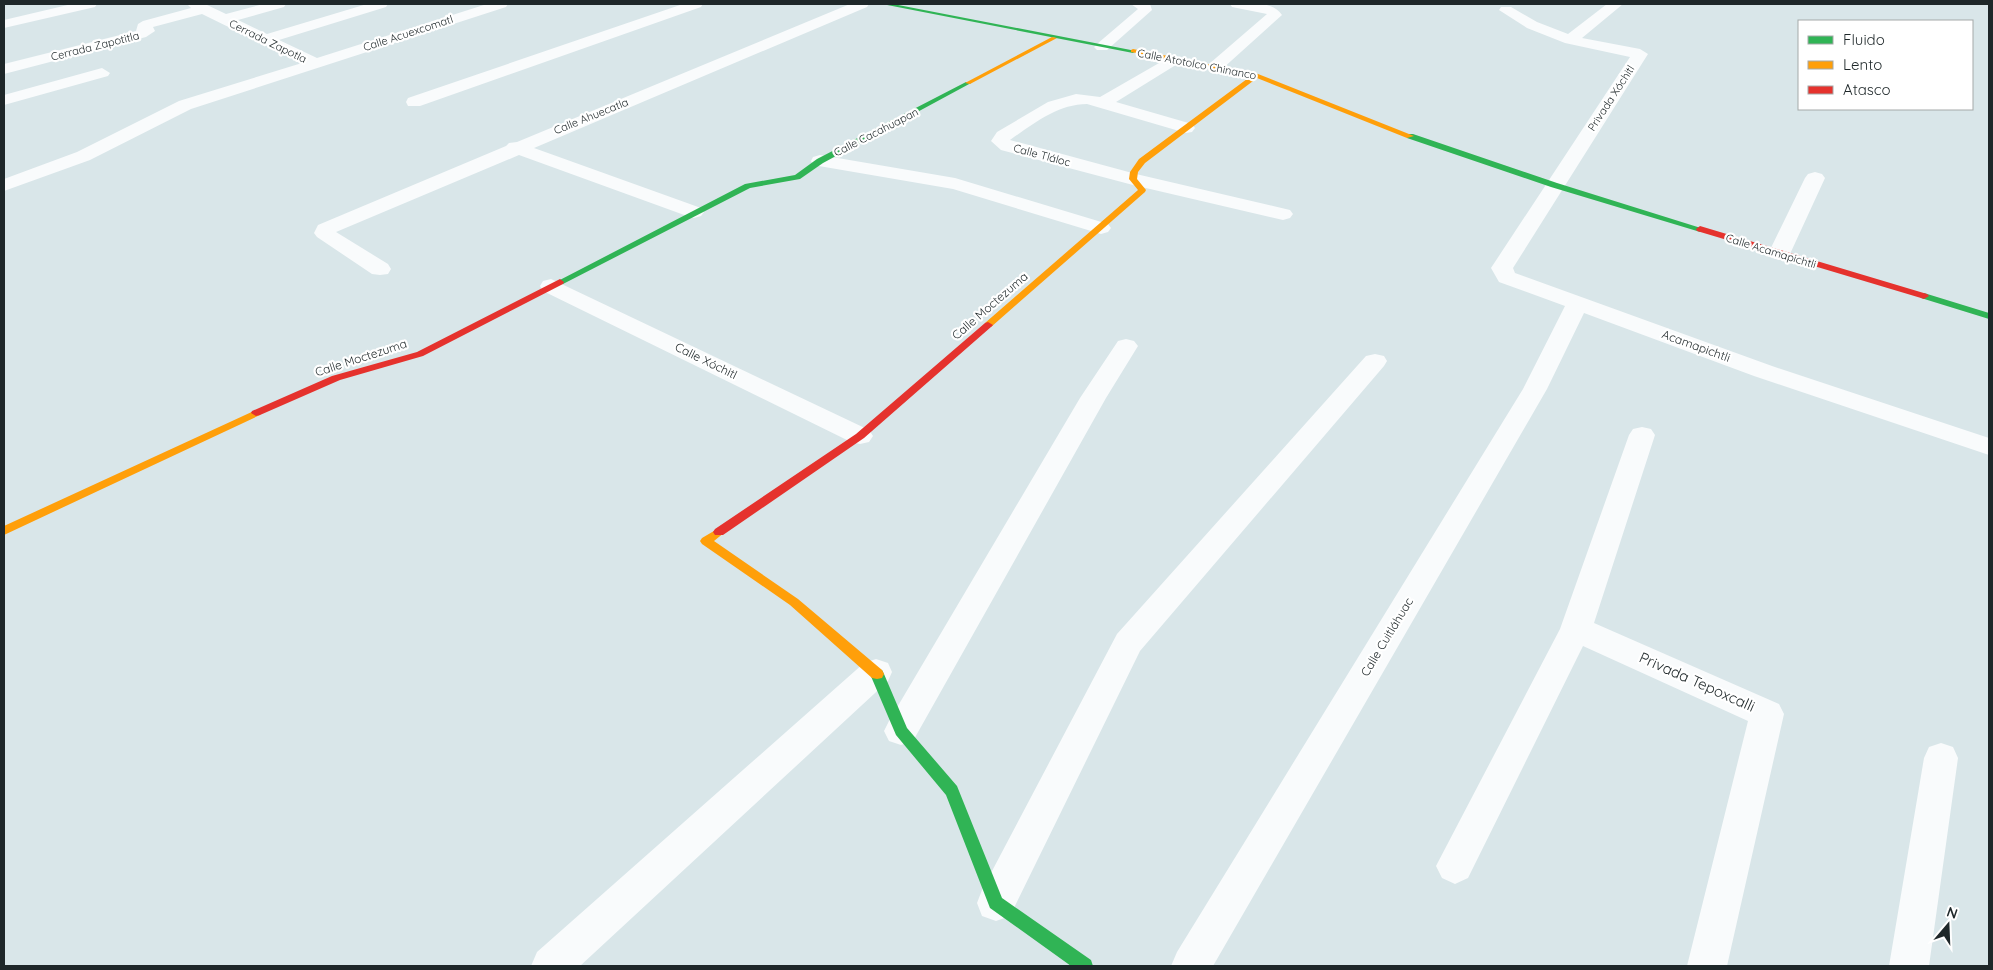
<svg xmlns="http://www.w3.org/2000/svg" width="1993" height="970" font-family="Quicksand,sans-serif">
<rect width="100%" height="100%" fill="#d9e6e9"/>
<g fill="none" stroke-linecap="round" stroke-linejoin="round">
<path fill="#f9fbfc" fill-rule="evenodd" d="M72 4H97L95 7 4 28V20Z
M187 4H205L226 14 263 4H286L284 7 238 20 267 34 367 4H388L386 7 279 40 317 58 487 4H508L506 7 191 109 90 160 4 191V179L77 152 179 101 302 63 202 14 153 27 155 31 146 37 4 74V64L136 31 138 24 143 21 191 8Z
M683 4H703L701 7 420 106H408L406 102 408 98Z
M850 4H869L867 7 534 148 701 208 704 212 701 216 694 218 687 216 519 155 336 232 388 264 391 269 388 274 380 275 372 274 317 237 314 233 318 225 506 146 509 143 517 142Z
M1131 4H1150L1152 10 1107 50H1097L1094 47 1097 44 1138 9Z
M1230 4C1246 3 1272 0 1282 15L1221 70H1209L1207 67 1209 64 1267 14 1232 7Z
M1607 4H1623L1582 38 1640 49 1648 54 1513 268 1515 273 1772 366 1989 438V455L1754 376 1584 313 1547 389 1213 966H1171L1177 952 1523 389 1565 306 1499 282 1491 268 1630 57 1565 43 1527 28 1499 10 1501 7H1511L1537 22 1568 34Z
M1173 55 1179 57 1181 60 1179 63 1116 102 1192 124 1195 128 1192 132 1186 133 1087 104C1058 104 1033 124 1010 140L1136 174 1290 210 1293 214 1290 218 1283 220 1133 185 1001 150 991 141 997 132 1048 102 1076 94 1100 97Z
M102 68 110 73 108 76 4 105V95Z
M820 155 955 178 1108 224 1111 228 1108 232 1101 234 953 189 813 165 811 161 813 157Z
M1815 172 1822 174 1825 178 1790 254 1786 258 1779 260 1772 258 1768 254 1805 178 1808 174Z
M551 279 869 430 873 436 869 442 860 444 851 442 543 291 540 286 543 281Z
M1126 339 1134 341 1138 346 1106 398 913 741 901 745 889 741 884 731 889 721 1080 398 1118 341Z
M1375 354 1384 356 1387 361 1384 366 1140 651 1010 916 996 921 982 916 977 903 982 890 1117 634 1366 356Z
M1642 427 1651 429 1655 435 1594 623 1779 704 1784 714 1727 966H1687L1748 721 1583 646 1468 878 1455 884 1442 878 1436 866 1560 629 1629 435 1633 429Z
M876 659 888 663 892 672 888 681 580 966H531L537 952 864 663Z
M1941 743 1953 747 1958 758 1929 966H1889L1924 758 1929 747Z"/>
<path fill="#30b455" fill-rule="evenodd" d="M882 4H893L1136 51 1133 53Z
M966 82 971 83 823 163 800 179 750 188 563 284H557L556 282 745 184 795 175 817 159Z
M1407 134H1413L1557 183 1704 229 1700 232 1697 231 1551 187 1407 138Z
M1924 293 1989 313V319L1921 298 1919 296Z
M877 669 882 670 884 674 907 728 957 786 1002 898 1091 960 1093 966H1071L990 908 946 795 896 735 870 674 872 670Z"/>
<path fill="#ff9f0a" fill-rule="evenodd" d="M1052 37 1057 38 970 84 965 83Z
M1133 49 1258 74 1414 136 1407 138 1257 78 1145 163 1138 172 1137 179 1146 190 1145 192 991 327H985V323L1138 190 1129 179 1130 172 1139 159 1251 76 1131 52V50Z
M256 410 261 413 260 415 4 535V526Z
M719 528 725 532 714 541 798 599 882 670 884 674 882 678 877 679 872 678 790 605 702 544 700 541 702 538Z"/>
<path fill="#e5322d" fill-rule="evenodd" d="M1700 226 1927 294 1929 296 1924 299 1921 298 1697 231 1696 229Z
M560 279 564 282 563 284 423 356 340 380 260 415 256 416 251 413 252 411 332 376 417 352Z
M988 322 993 325 991 327 864 438 723 535H715L713 532 715 529 856 434 985 323Z"/>
</g>
<g text-anchor="middle" stroke-width="4.5" stroke-linejoin="round" paint-order="stroke">
<g font-size="11" fill="#1e2729" stroke="#fff">
<text transform="translate(408 33) rotate(-18)" y="4">Calle Acuexcomatl</text>
<text transform="translate(268 41) rotate(26)" y="4">Cerrada Zapotla</text>
<text transform="translate(95 46) rotate(-14)" y="4">Cerrada Zapotitla</text>
<text transform="translate(1197 64) rotate(11)" y="4">Calle Atotolco Chinanco</text>
<text transform="translate(1611 98) rotate(-57)" y="4">Privada Xóchitl</text>
<text transform="translate(591 116) rotate(-22)" y="4">Calle Ahuecatla</text>
<text transform="translate(876 132) rotate(-27)" y="4">Calle Cacahuapan</text>
<text transform="translate(1042 155) rotate(15)" y="4">Calle Tláloc</text>
<text transform="translate(1771 251) rotate(17)" y="4">Calle Acamapichtli</text>
</g>
<g font-size="12" fill="#1e2729" stroke="#fff">
<text transform="translate(990 306) rotate(-41)" y="4">Calle Moctezuma</text>
<text transform="translate(1696 346) rotate(20)" y="4">Acamapichtli</text>
<text transform="translate(361 358) rotate(-18)" y="4">Calle Moctezuma</text>
<text transform="translate(706 361) rotate(26)" y="4">Calle Xóchitl</text>
<text transform="translate(1387 637) rotate(-59)" y="4">Calle Cuitláhuac</text>
</g>
<g font-size="15" fill="#1e2729" stroke="#fff">
<text transform="translate(1697 682) rotate(24)" y="5">Privada Tepoxcalli</text>
</g>
</g>
<rect width="1993" height="970" fill="none" stroke="#1e2729" stroke-width="10"/>
<rect x="1798" y="20" width="175" height="90" fill="#ffffff" stroke="#a5a9a9"/>
<rect x="1808" y="36" width="25" height="8" fill="#30b455" stroke="#a5a9a9"/>
<text x="1843" y="45" font-size="15" fill="#1e2729">Fluido</text>
<rect x="1808" y="61" width="25" height="8" fill="#ff9f0a" stroke="#a5a9a9"/>
<text x="1843" y="70" font-size="15" fill="#1e2729">Lento</text>
<rect x="1808" y="86" width="25" height="8" fill="#e5322d" stroke="#a5a9a9"/>
<text x="1843" y="95" font-size="15" fill="#1e2729">Atasco</text>
<g transform="translate(1948 925) rotate(19)" stroke="#ffffff" stroke-width="4" paint-order="stroke">
<path d="M0-4L9 19L0 12L-9 19Z" fill="#1e2729"/>
<text y="-8" font-size="14" font-weight="bold" text-anchor="middle" fill="#1e2729">N</text>
</g>
</svg>
